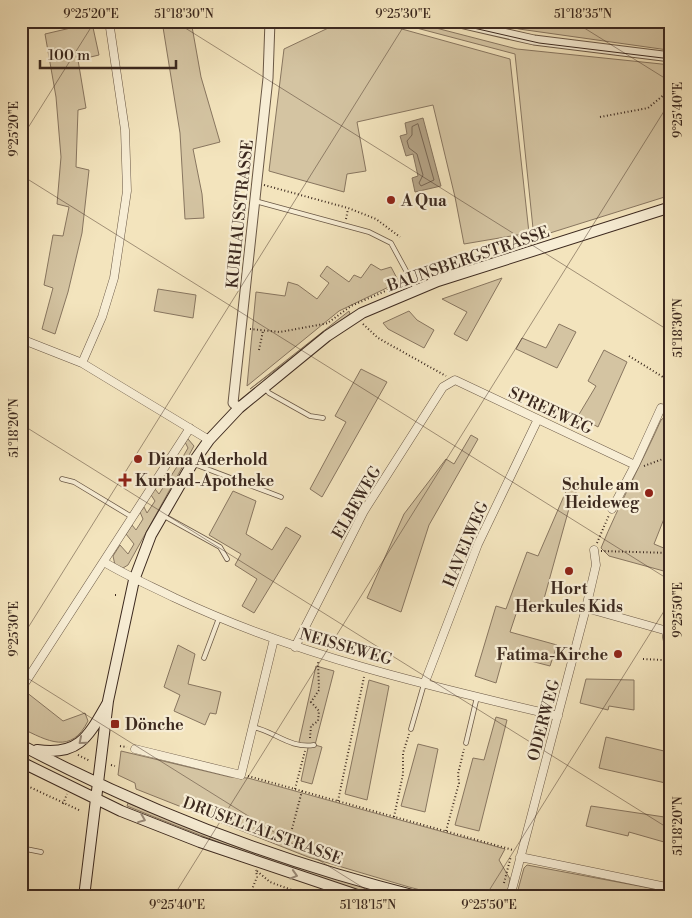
<svg xmlns="http://www.w3.org/2000/svg" width="692" height="918" font-family="'Libre Bodoni',serif">
<rect width="100%" height="100%" fill="#f3e4bd"/>
<filter id="stains"><feTurbulence type="fractalNoise" baseFrequency=".004" numOctaves="4"/><feColorMatrix values="0 0 0 0 .2 0 0 0 0 .09 0 0 0 0 .02 0 0 0 .5 -.17"/></filter>
<radialGradient id="worn" r=".72"><stop offset=".6" stop-color="#630" stop-opacity="0"/><stop offset="1" stop-color="#630" stop-opacity=".3"/></radialGradient>
<path fill="#d4c4a2" stroke="#887660" d="M162 21H191L201 77 220 142 193 149 202 194 204 218 185 219 180 133Z
M343 21H373L510 59 529 233 464 244 455 197 433 105 357 122 366 171 347 174 344 192 269 171 284 49Z
M390 21H409L517 49 671 65V195L534 238 515 54Z
M488 21H665L668 50 519 29Z
M92 23 99 55 78 60 86 108 78 110 76 167 89 170 82 233 68 292 55 334 42 329 53 288 44 285 53 235 63 236 69 207 57 204 61 157 56 97 45 34Z
M371 264 381 270 391 267 399 282 339 311 247 386 256 292 285 296 288 282 298 285 317 299 329 283 320 276 327 266 349 282 354 275 361 278Z
M502 278 467 341 454 334 467 312 442 299Z
M158 289 196 295 193 318 154 311Z
M349 311 350 314 250 389Z
M409 311 417 320 434 330 424 348 388 329 383 323Z
M559 324 576 332 557 368 516 349 522 338 546 348Z
M604 350 627 362 598 427 578 416 596 386 588 381Z
M361 369 387 382 322 497 310 489 346 422 335 416Z
M667 415 671 417V439L664 454 671 457V501L654 544 671 551V573L609 556 601 548C619 504 642 463 661 420Z
M471 435 478 439 429 525 401 612 367 598 404 514 446 459 454 464Z
M188 439 194 446 128 565 123 568 115 565 113 556 120 545 128 554 134 544 126 534 132 525 136 530 143 519 140 512 144 507 147 513 155 501 151 495 155 489 159 494 166 483 163 477 167 471 171 476 178 465 175 459 177 455 181 460 188 448 185 442Z
M570 482 579 486 570 505 542 606 521 599 510 632 557 645 550 666 504 654 496 683 475 676 496 606 506 609 527 552 538 556Z
M233 491 256 501 246 534 272 550 286 527 301 536 254 613 242 606 257 579 235 565 241 554 209 535Z
M178 645 195 654 188 684 221 692 216 714 210 713 205 725 174 711 180 695 164 687Z
M316 666 334 671 315 745 322 747 312 784 301 781 308 748 299 742Z
M586 679 634 680V710L609 706 608 710 580 703Z
M369 680 389 686 367 800 345 794Z
M21 688 63 721 85 713 88 721C71 755 48 741 21 728Z
M496 717 507 720 479 831 455 825 473 758 484 760Z
M606 737 664 751 670 784 599 768Z
M418 744 438 749 425 812 401 806Z
M121 751 230 777 248 778 505 849 499 860 510 879 507 895 447 897 409 887 308 857 136 789 135 783 118 775Z
M128 803 207 835 398 897C372 897 346 886 321 878 255 857 191 832 127 806Z
M591 806 671 818V844L629 832 628 836 586 826Z
M527 865 671 892V897H516L524 868Z"/>
<path fill="#b5a487" stroke="#85735d" d="M423 118 441 186 415 192 412 178 418 176 413 154 406 156 400 136 407 134 405 123Z"/>
<g fill="none" stroke-linecap="round" stroke-linejoin="round">
<path stroke="#786653" stroke-width="1" d="M418 124 434 180 421 186 419 183 423 175 417 154 409 148 407 141 412 135V127Z"/>
<path stroke="#85735d" stroke-width="2.5" d="M631 21 641 25 663 22"/>
<defs>
<path id="service" d="M255 201 369 232 391 243 416 289
M264 387 269 393 310 416 323 418
M194 464 281 497
M62 479 74 482 132 517
M164 516 220 547 227 559
M204 658 219 618
M253 727C274 731 290 749 314 745
M411 729 424 684
M466 743 477 697
M21 848 41 852"/>
<path id="minor" d="M21 177V202
M21 339 82 363 209 440
M82 363 102 317 114 278 127 191 125 130 109 21
M612 509 635 465 661 408 671 412
M104 562C127 576 151 586 175 598 296 655 428 686 558 716
M586 608 671 632
M666 631 671 664
M295 647 364 511 443 387 455 380 635 465
M425 682 478 544 538 419
M21 689 190 428
M135 749 241 775 274 639
M520 857 671 888
M510 897 586 608 596 565 594 550"/>
<path id="tertiary" d="M451 21 534 40 671 57
M239 408 233 403 268 78 270 21"/>
<path id="secondary" d="M21 745C146 811 283 863 420 897
M37 750C79 756 88 737 107 704
M21 762 121 811 200 842 363 897
M84 897 108 701 134 580 151 535 192 464 209 440 239 408 327 336 362 313 438 281 671 207"/>
</defs>
<use href="#service" stroke="#6a5846" stroke-width="5.5"/>
<use href="#minor" stroke="#6a5846" stroke-width="9"/>
<use href="#tertiary" stroke="#6a5846" stroke-width="11"/>
<use href="#secondary" stroke="#3c291f" stroke-width="12"/>
<path stroke="#3c291f" stroke-width="2" stroke-dasharray="1 2.5" stroke-linecap="butt" d="M600 117 648 108 671 89
M264 185 348 208 376 219 400 237
M346 219 348 209
M418 277 430 273
M665 303 671 301
M329 322 351 306 406 282
M363 324 378 338 446 376
M250 329 280 332 329 323
M259 350 263 331
M629 356 671 382
M664 402 671 386
M644 466 671 456
M597 543 609 515
M601 551 671 553
M115 595H118
M643 659 663 660
M310 738 311 726 318 721 319 711 311 702 319 690 318 661
M120 746 127 747
M78 755 90 761
M111 765 115 766
M248 776 513 850
M21 783 81 811
M295 789 305 751
M338 801 364 677
M63 804 67 794
M394 817 403 774V753L409 734
M292 829 302 791
M446 831 459 783 458 774 464 749
M257 871 270 882 311 897
M504 883 511 856
M249 897 257 877 256 870"/>
<use href="#service" stroke="#f7edd4" stroke-width="4"/>
<use href="#minor" stroke="#f7edd4" stroke-width="8"/>
<use href="#tertiary" stroke="#f7edd4" stroke-width="9"/>
<use href="#secondary" stroke="#f7edd4" stroke-width="10"/>
<path stroke="#3c291f" stroke-width="1" d="M443 21 539 43 671 59"/>
</g>
<defs><path id="oneway-chevron" d="M-2-3.5L2.5 0L-2 3.5" fill="none" stroke-width="1.6" stroke-linecap="round" stroke-linejoin="round" transform="scale(1.25)"/></defs>
<g stroke="#9a8b7a">
<use href="#oneway-chevron" transform="translate(82 741) rotate(140)"/>
<use href="#oneway-chevron" transform="translate(142 819) rotate(22)"/>
<use href="#oneway-chevron" transform="translate(294 875) rotate(17)"/>
</g>
<path fill="none" stroke="#3c291f" stroke-width="1" stroke-opacity="0.45" d="M174 21 671 332M573 21 671 82M21 139 95 21M21 175 671 581M21 424 671 830M21 639 407 21M21 674 378 897M173 897 671 100M485 897 671 600"/>
<g fill="#8f2418" stroke="#f7edd4" stroke-width="2">
<circle cx="391" cy="200" r="5"/>
<circle cx="138" cy="459" r="5"/>
<path d="M122.5 472.5h5v5h5v5h-5v5h-5v-5h-5v-5h5z"/>
<circle cx="649" cy="493" r="5"/>
<circle cx="569" cy="571" r="5"/>
<circle cx="618" cy="654" r="5"/>
<rect x="110" y="719" width="10" height="10" rx="2.5"/>
</g>
<g text-anchor="middle" stroke-width="4.5" stroke-linejoin="round" paint-order="stroke">
<g font-size="16" font-weight="bold" fill="#3c291f" stroke="#f7edd4" text-anchor="start">
<text x="401" y="206">A Qua</text>
<text x="148" y="465">Diana Aderhold</text>
<text x="135" y="486">Kurbad-Apotheke</text>
<text x="639" y="490" text-anchor="end">Schule am<tspan x="639" dy="18">Heideweg</tspan></text>
<text x="569" y="594" text-anchor="middle">Hort<tspan x="569" dy="18">Herkules Kids</tspan></text>
<text x="608" y="660" text-anchor="end">Fatima-Kirche</text>
<text x="125" y="730">Dönche</text>
</g>
<g font-size="16" fill="#3c291f" stroke="#f7edd4">
<text transform="translate(239 214) rotate(-84)" y="6">KURHAUSSTRASSE</text>
<text transform="translate(468 258) rotate(-19)" y="6">BAUNSBERGSTRASSE</text>
<text transform="translate(551 410) rotate(25)" y="6">SPREEWEG</text>
<text transform="translate(356 502) rotate(-60)" y="6">ELBEWEG</text>
<text transform="translate(465 544) rotate(-67)" y="6">HAVELWEG</text>
<text transform="translate(346 646) rotate(16)" y="6">NEISSEWEG</text>
<text transform="translate(543 720) rotate(-75)" y="6">ODERWEG</text>
<text transform="translate(263 830) rotate(20)" y="6">DRUSELTALSTRASSE</text>
</g>
</g>
<rect width="692" height="918" fill="none" stroke="#f3e4bd" stroke-width="55"/>
<path d="M40 60v8h136v-8" fill="none" stroke="#3c291f" stroke-width="2.5"/>
<text x="48" y="60" font-size="15" fill="#3c291f" stroke="#f7edd4" stroke-width="4" paint-order="stroke">100 m</text>
<rect x="28" y="28" width="636" height="862" fill="none" stroke="#3c291f" stroke-width="2"/>
<g font-size="12" text-anchor="middle" fill="#3c291f">
<text x="91" y="18">9°25'20"E</text>
<text x="184" y="18">51°18'30"N</text>
<text x="403" y="18">9°25'30"E</text>
<text x="583" y="18">51°18'35"N</text>
<text transform="translate(678 110) rotate(-90)" y="4">9°25'40"E</text>
<text transform="translate(14 129) rotate(-90)" y="4">9°25'20"E</text>
<text transform="translate(678 328) rotate(-90)" y="4">51°18'30"N</text>
<text transform="translate(14 428) rotate(-90)" y="4">51°18'20"N</text>
<text transform="translate(678 610) rotate(-90)" y="4">9°25'50"E</text>
<text transform="translate(14 629) rotate(-90)" y="4">9°25'30"E</text>
<text transform="translate(678 826) rotate(-90)" y="4">51°18'20"N</text>
<text x="177" y="909">9°25'40"E</text>
<text x="368" y="909">51°18'15"N</text>
<text x="489" y="909">9°25'50"E</text>
</g>
<rect width="100%" height="100%" filter="url(#stains)"/>
<rect width="100%" height="100%" fill="url(#worn)"/>
</svg>
